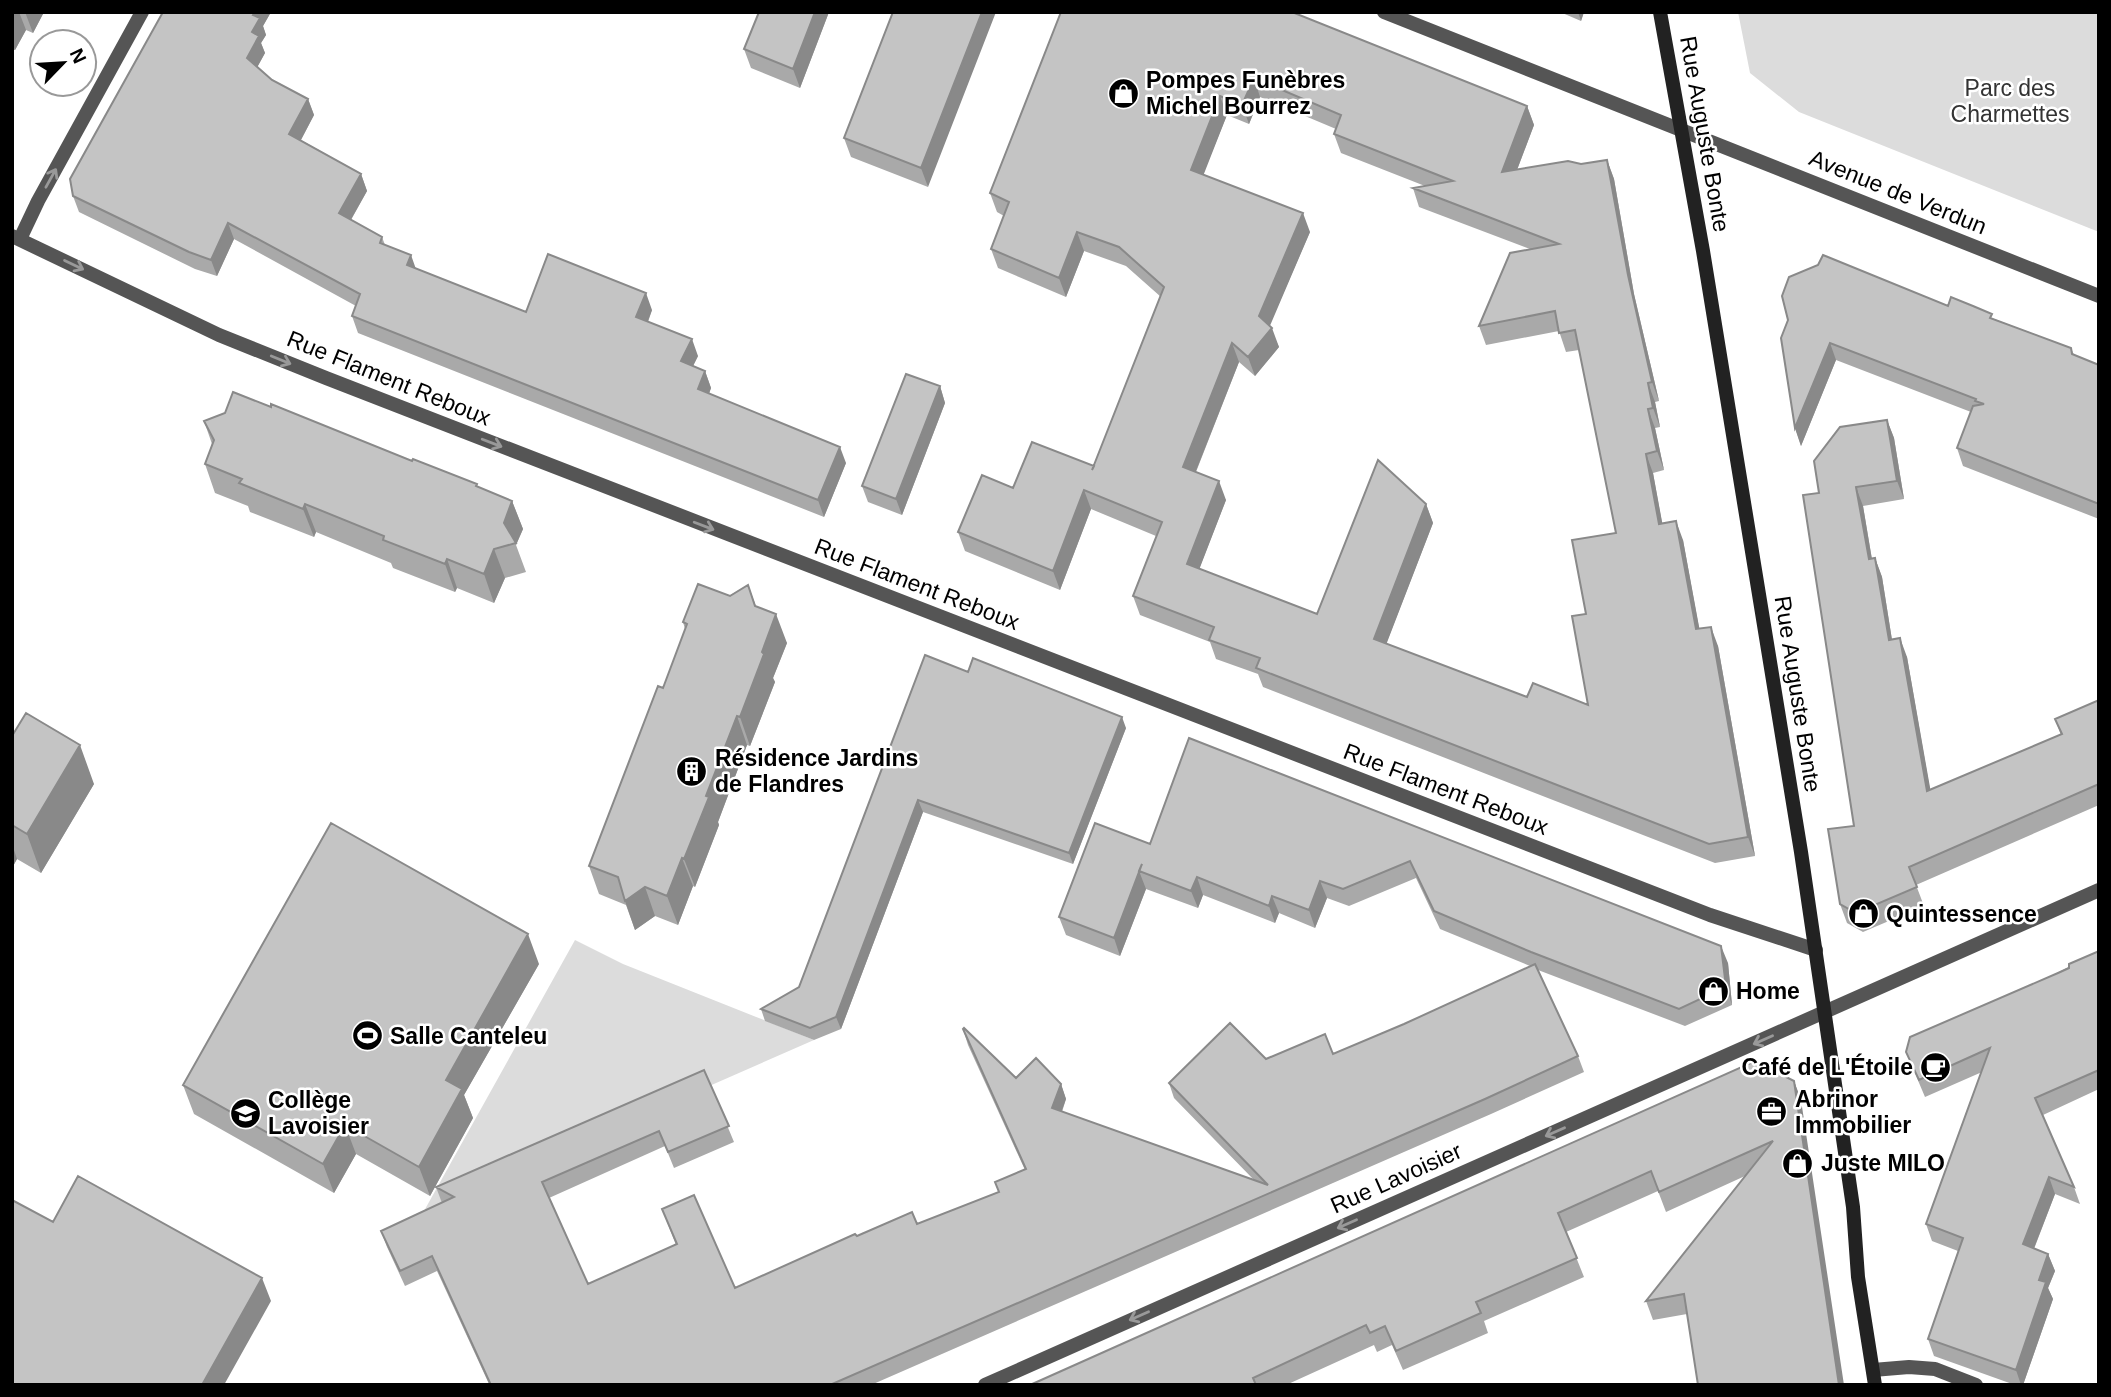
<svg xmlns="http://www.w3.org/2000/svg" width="2111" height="1397" font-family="Arial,sans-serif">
<rect width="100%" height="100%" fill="#fff"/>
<path fill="#dcdcdc" d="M1738 12H2099V232L1799 112 1750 73Z
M575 940 623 964 814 1040 424 1211Z"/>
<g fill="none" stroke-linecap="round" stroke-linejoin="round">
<path stroke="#555" stroke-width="14" d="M1873 1370 1909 1367 1935 1369 1976 1385"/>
<path stroke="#555" stroke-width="14" d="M1384 12 2099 296
M12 236 219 335 326 378 1710 915 1816 950
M20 239 38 201 142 12
M985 1385 2099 890"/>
<path stroke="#222" stroke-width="14" d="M1660 12 1703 251 1801 852 1853 1207 1858 1277 1875 1385"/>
</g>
<path fill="#a9a9a9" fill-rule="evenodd" d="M12 12H44L33 33 26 30 15 50H12Z
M163 12H271L263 26 266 35 261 43 265 53 257 67 272 80 308 99 314 115 301 140 361 174 367 191 351 220 382 237 385 245 415 268 526 312 652 310 648 322 698 356 693 366 705 371 711 388 709 394 846 463 824 517 358 333 352 316 356 306 234 239 217 276 195 269 79 212 73 196Z
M759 12H829L800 88 751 68 744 49Z
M893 12 928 187 851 157 844 138Z
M1061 12 1527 106 1534 125 1517 170 1581 164 1607 160 1614 179 1634 294 1659 401 1655 402 1660 427 1655 428 1664 470 1653 473 1662 523 1683 540 1699 628 1718 646 1755 856 1715 863 1263 687 1258 674 1216 659 1210 642 1140 615 1133 596 1156 536 1091 509 1060 590 965 551 958 532 1013 488 1094 466 1161 297 1126 266 1084 251 1066 297 998 268 991 249 1004 216 997 212 990 193ZM1260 97 1336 129 1334 134 1341 153 1425 186 1413 188 1419 207 1530 249 1479 326 1486 345 1559 331 1566 352 1579 350 1616 533 1586 614 1588 705 1527 697 1386 644 1433 523 1426 504 1317 614 1199 569 1226 500 1196 472 1239 362 1255 376 1279 347 1269 326 1310 232 1203 174 1227 115 1249 124Z
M1560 12H1584L1581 21Z
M1948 306 1994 319 2071 348 2074 355 2099 365V519L1963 466 1957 448 1971 412 1836 360 1801 446 1795 428 1781 338Z
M940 386 945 403 902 515 868 502 862 486Z
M1887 420 1894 438 1904 499 1863 506 1872 559 1875 558 1882 577 1892 640 1907 657 1930 790 2061 735 2055 719 2099 700V805L1916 885 1924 906 1863 932 1847 923 1840 904 1854 826 1819 493Z
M204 421 478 487 512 501 523 529 516 545 526 572 505 578 494 603 457 588 455 592 393 568 391 563 316 532 314 537 250 512 248 506 215 493 205 464 212 444Z
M748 585 756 606 787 643 773 678 775 682 750 746 747 745 718 822 719 825 695 887 693 886 678 925 655 916 635 930 626 905 599 894 589 866 663 688 685 629 683 622Z
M968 672 1126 728 1073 864 923 812 841 1029 814 1040 765 1021 761 1009 799 987Z
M12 736 94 784 41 873 17 859 12 868Z
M1189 738 1728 963 1732 1005 1685 1026 1538 970 1578 1056 1584 1072 1491 1114 871 1385H487L489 1384 437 1271 405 1286 387 1247 381 1231 442 1203 436 1187 704 1070 734 1142 674 1168 665 1146 549 1198 588 1284 676 1245 662 1209 735 1288 857 1236 917 1224 999 1192 1025 1170 968 1045 963 1029 1016 1078 1061 1084 1066 1099 1062 1112 1254 1180 1174 1098 1169 1083 1266 1059 1333 1054 1404 1024 1530 966 1440 929 1416 878 1349 906 1327 898 1315 928 1279 913 1275 923 1203 895 1198 908 1146 889 1120 956 1066 935 1059 917 1150 844Z
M2099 951V1089L2043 1115 2074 1187 2080 1204 2055 1194 2034 1249 2048 1254 2055 1271 2048 1288 2053 1299 2023 1385H2015L1934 1356 1928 1339 1958 1251 1932 1241 1926 1224 1982 1072 1925 1097 1906 1052Z
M539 964 464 1095 473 1118 430 1196 356 1154 334 1193 194 1114 183 1085Z
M1794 1081 1801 1100 1687 1314 1653 1320 1646 1301 1745 1176 1666 1212 1658 1191 1566 1232 1584 1277 1484 1321 1488 1333 1403 1370 1392 1345 1377 1352 1374 1345 1286 1385H1030Z"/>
<path fill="#898989" d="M12 12H19L26 30 15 50 12 42Z
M25 12H44L33 33Z
M255 12H271L263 26 266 35 261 43 265 53 253 75 247 58 252 32 253 15Z
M815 12H829L800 88 793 69Z
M982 12H996L928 187 921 168Z
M1578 12H1584L1581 21Z
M1254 78 1260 97 1249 124 1242 105Z
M1220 96 1227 115 1198 189 1191 170Z
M308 99 314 115 295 151 289 134Z
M1527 106 1534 125 1509 191 1502 172Z
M1607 160 1614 179 1634 294 1659 401 1652 382 1628 275Z
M361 174 367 191 345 230 339 213Z
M1303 213 1310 232 1266 335 1259 316Z
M228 223 234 239 217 276 211 260Z
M1077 232 1084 251 1066 297 1059 278Z
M411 255 417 272 407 265Z
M646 293 652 310 643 334 636 317Z
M1272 328 1279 347 1255 376 1248 357Z
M692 339 698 356 687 378 681 361Z
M1232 343 1239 362 1190 486 1183 467Z
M1830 343 1836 360 1801 446 1795 428Z
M705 371 711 388 704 406 698 389Z
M1648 383 1655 402 1660 427 1653 408Z
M940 386 945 403 902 515 896 499Z
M1648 409 1655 428 1664 470 1657 451Z
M1887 420 1894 438 1904 499 1897 481Z
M840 447 846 463 824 517 818 500Z
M1646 454 1653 473 1666 543 1659 524Z
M1219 481 1226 500 1194 583 1187 564Z
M1856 487 1863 506 1875 578 1869 559Z
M1084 490 1091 509 1060 590 1053 571Z
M512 501 523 529 516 545 504 523Z
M305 504 316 532 314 537 303 509Z
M1426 504 1433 523 1381 658 1374 639Z
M1676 521 1683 540 1703 648 1696 629Z
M494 549 505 578 494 603 484 574Z
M1875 558 1882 577 1895 659 1889 640Z
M447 559 457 588 455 592 445 564Z
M776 614 787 643 773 678 775 682 750 746 740 717 762 652Z
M1711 627 1718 646 1755 856 1748 837Z
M1900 638 1907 657 1934 810 1927 791Z
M737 716 747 745 718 822 719 825 695 887 684 859 706 796Z
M1122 717 1126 728 1073 864 1069 853Z
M80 745 94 784 41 873 27 834Z
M918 800 923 812 841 1029 836 1017Z
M12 844 17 859 12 868Z
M682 858 693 886 678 925 667 896Z
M1139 871 1146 889 1120 956 1114 938Z
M1197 877 1203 895 1198 908 1191 891Z
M1320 881 1327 898 1315 928 1309 910Z
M645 887 655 916 635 930 625 901Z
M1272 896 1279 913 1275 923 1269 906Z
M528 934 539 964 464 1095 473 1118 430 1196 419 1167 446 1080Z
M1721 946 1728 963 1732 1005 1726 987Z
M1794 1081 1801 1100 1844 1385H1839Z
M1061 1084 1066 1099 1057 1124 1052 1108Z
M345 1125 356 1154 334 1193 323 1164Z
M2049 1177 2055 1194 2029 1261 2023 1244Z
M2048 1254 2055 1271 2048 1288 2053 1299 2023 1385H2021L2016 1370 2039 1280Z
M262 1278 271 1301 224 1385H202Z"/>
<path fill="#c4c4c4" stroke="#898989" stroke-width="2" fill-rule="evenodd" d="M163 12H255L253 15 260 18 252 32 259 36 247 58 272 80 308 99 289 134 361 174 339 213 382 237 380 243 411 255 407 265 526 312 548 254 646 293 636 317 692 339 681 361 705 371 698 389 840 447 818 500 352 316 360 294 228 223 211 260 189 252 73 196 70 179Z
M759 12H815L793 69 744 49Z
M893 12H982L921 168 844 138Z
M1061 12H1292L1527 106 1502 172 1568 161 1581 164 1607 160 1628 275 1652 382 1648 383 1653 408 1648 409 1657 451 1646 454 1659 524 1676 521 1696 629 1711 627 1748 837 1709 844 1256 668 1260 658 1209 640 1214 627 1133 596 1162 522 1084 490 1053 571 958 532 982 475 1013 488 1032 442 1094 466 1092 470 1164 287 1119 247 1077 232 1059 278 991 249 1009 202 990 193ZM1254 78 1341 115 1334 134 1453 181 1413 188 1559 244 1510 253 1479 326 1555 311 1559 333 1575 330 1616 533 1572 540 1586 614 1572 616 1588 705 1533 683 1527 697 1374 639 1426 504 1378 460 1317 614 1187 564 1219 481 1183 467 1232 343 1248 357 1272 328 1259 316 1303 213 1191 170 1220 96 1242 105Z
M1823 255 1948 306 1951 297 1973 306 1992 314 1990 318 2071 348 2072 354 2099 365V504L1957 448 1973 406 1984 404 1975 401 1976 399 1830 343 1795 428 1781 338 1788 320 1782 296 1789 277 1818 265Z
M906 374 940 386 896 499 862 486Z
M233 392 271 407V404L412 461 413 459 477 484 476 486 512 501 504 523 516 543 494 549 484 574 447 559 445 564 383 540 384 536 305 504 303 509 239 483 242 479 205 464 214 440 204 421 225 413Z
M1887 420 1897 481 1856 487 1869 559 1875 558 1889 640 1900 638 1927 791 2062 734 2055 719 2099 700V784L1909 867 1917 887 1856 913 1840 904 1828 829 1854 826 1803 495 1819 493 1814 461 1840 427Z
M698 584 730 596 748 585 755 606 776 614 762 652 764 654 740 717 737 716 706 796 709 797 684 859 682 858 667 896 645 887 625 901 618 877 589 866 658 686 663 688 687 624 683 622Z
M925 655 968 672 973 658 1122 717 1069 853 918 800 836 1017 810 1028 761 1009 799 987Z
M26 713 80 745 27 834 12 825V736Z
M1189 738 1721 946 1726 987 1679 1009 1531 952 1434 911 1410 861 1343 889 1320 881 1309 910 1272 896 1269 906 1197 877 1191 891 1139 871 1142 864 1114 938 1059 917 1095 823 1150 844Z
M331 823 528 934 446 1080 462 1089 419 1167 345 1125 323 1164 183 1085Z
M2099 951V1070L2035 1098 2074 1187 2049 1177 2023 1244 2048 1254 2039 1280 2046 1282 2016 1370 1928 1339 1963 1238 1926 1224 1990 1048 1919 1080 1906 1052 1910 1037 2058 973 2069 968V964Z
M1535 964 1578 1056 1485 1099 830 1385H487L490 1383 432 1256 400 1271 381 1231 454 1197 436 1187 704 1070 729 1126 668 1152 659 1131 542 1182 588 1284 677 1244 662 1209 694 1195 735 1288 855 1234 857 1236 912 1212 917 1224 999 1192 995 1182 1026 1169 963 1029 964 1028 1016 1078 1036 1058 1061 1084 1052 1108 1268 1185 1169 1083 1230 1023 1266 1059 1325 1034 1333 1054 1404 1024Z
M1755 1061 1794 1081 1839 1385H1698L1684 1294 1646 1301 1773 1141 1659 1192 1651 1171 1558 1213 1577 1258 1476 1302 1481 1313 1396 1351 1385 1326 1370 1333 1366 1325 1253 1378 1256 1385H1030Z
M78 1176 262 1278 202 1385H12V1200L53 1222Z"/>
<defs><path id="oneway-shaft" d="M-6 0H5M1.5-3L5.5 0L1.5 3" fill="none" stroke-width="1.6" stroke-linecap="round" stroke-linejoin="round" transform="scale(1.75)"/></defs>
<g stroke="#999">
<use href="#oneway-shaft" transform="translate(51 178) rotate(-61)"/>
<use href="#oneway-shaft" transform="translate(74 265) rotate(26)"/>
<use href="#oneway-shaft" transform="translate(281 360) rotate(22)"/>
<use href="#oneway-shaft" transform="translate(492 443) rotate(21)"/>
<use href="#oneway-shaft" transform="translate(704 526) rotate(21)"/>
<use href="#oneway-shaft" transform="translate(1763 1040) rotate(156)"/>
<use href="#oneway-shaft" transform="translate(1555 1132) rotate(156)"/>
<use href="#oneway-shaft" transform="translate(1347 1224) rotate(156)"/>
<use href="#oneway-shaft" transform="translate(1139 1316) rotate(156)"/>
</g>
<defs>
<symbol id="shop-disc" viewBox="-11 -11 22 22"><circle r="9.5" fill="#000" stroke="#fff"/><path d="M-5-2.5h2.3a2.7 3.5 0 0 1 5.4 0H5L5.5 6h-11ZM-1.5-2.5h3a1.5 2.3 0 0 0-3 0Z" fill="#fff"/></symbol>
<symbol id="building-disc" viewBox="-11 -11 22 22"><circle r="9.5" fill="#000" stroke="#fff"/><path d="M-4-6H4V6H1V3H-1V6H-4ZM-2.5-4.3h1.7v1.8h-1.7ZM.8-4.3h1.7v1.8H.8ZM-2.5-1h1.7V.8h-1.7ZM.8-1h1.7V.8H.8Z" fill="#fff"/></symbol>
<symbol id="stadium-disc" viewBox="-11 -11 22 22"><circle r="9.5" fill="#000" stroke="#fff"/><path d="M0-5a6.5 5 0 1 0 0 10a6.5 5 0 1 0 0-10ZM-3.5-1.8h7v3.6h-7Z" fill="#fff"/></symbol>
<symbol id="cafe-disc" viewBox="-11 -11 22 22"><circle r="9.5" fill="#000" stroke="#fff"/><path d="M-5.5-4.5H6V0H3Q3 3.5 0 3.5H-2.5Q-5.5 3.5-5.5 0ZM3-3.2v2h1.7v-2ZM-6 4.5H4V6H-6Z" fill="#fff"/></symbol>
<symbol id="office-disc" viewBox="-11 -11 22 22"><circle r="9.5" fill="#000" stroke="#fff"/><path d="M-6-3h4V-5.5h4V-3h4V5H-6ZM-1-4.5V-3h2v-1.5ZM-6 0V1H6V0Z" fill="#fff"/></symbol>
<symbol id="school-disc" viewBox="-11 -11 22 22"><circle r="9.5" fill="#000" stroke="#fff"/><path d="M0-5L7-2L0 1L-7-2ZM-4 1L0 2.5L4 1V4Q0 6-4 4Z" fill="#fff"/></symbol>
</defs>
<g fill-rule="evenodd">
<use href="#shop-disc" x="1106" y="76" width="35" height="35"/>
<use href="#building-disc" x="674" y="754" width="35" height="35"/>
<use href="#shop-disc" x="1846" y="896" width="35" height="35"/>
<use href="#shop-disc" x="1696" y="974" width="35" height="35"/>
<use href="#stadium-disc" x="350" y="1018" width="35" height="35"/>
<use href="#cafe-disc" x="1918" y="1050" width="35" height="35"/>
<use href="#office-disc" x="1754" y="1094" width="35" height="35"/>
<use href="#school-disc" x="228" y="1096" width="35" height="35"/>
<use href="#shop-disc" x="1780" y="1146" width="35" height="35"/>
</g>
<g text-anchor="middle" stroke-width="5" stroke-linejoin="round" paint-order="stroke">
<g font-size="23" font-weight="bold" fill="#000" stroke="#fff" text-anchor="start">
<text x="1146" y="88">Pompes Funèbres<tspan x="1146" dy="26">Michel Bourrez</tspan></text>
<text x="715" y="766">Résidence Jardins<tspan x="715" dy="26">de Flandres</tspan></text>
<text x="1886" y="922">Quintessence</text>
<text x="1736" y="999">Home</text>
<text x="390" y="1044">Salle Canteleu</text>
<text x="1913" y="1075" text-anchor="end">Café de L'Étoile</text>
<text x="1795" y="1107">Abrinor<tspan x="1795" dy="26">Immobilier</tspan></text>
<text x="268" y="1108">Collège<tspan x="268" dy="26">Lavoisier</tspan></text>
<text x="1821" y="1171">Juste MILO</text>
</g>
<g font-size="23" fill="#333" stroke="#fff">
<text x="2010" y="96">Parc des<tspan x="2010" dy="26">Charmettes</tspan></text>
</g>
<g font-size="23" fill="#000" stroke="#fff">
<text transform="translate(1705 134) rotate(80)" y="8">Rue Auguste Bonte</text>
<text transform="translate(1898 192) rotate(22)" y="8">Avenue de Verdun</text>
<text transform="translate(389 378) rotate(22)" y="8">Rue Flament Reboux</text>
<text transform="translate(917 584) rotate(21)" y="8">Rue Flament Reboux</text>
<text transform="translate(1798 694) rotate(81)" y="8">Rue Auguste Bonte</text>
<text transform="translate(1446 789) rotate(21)" y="8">Rue Flament Reboux</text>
<text transform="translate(1396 1178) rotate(-24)" y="8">Rue Lavoisier</text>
</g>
</g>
<rect width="2111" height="1397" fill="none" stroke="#000000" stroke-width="28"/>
<g transform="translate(63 63) rotate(65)"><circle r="33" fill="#ffffff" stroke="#999999" stroke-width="2"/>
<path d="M0-5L12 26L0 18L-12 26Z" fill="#000000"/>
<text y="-10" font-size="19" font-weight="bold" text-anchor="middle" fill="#000000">N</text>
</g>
</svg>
